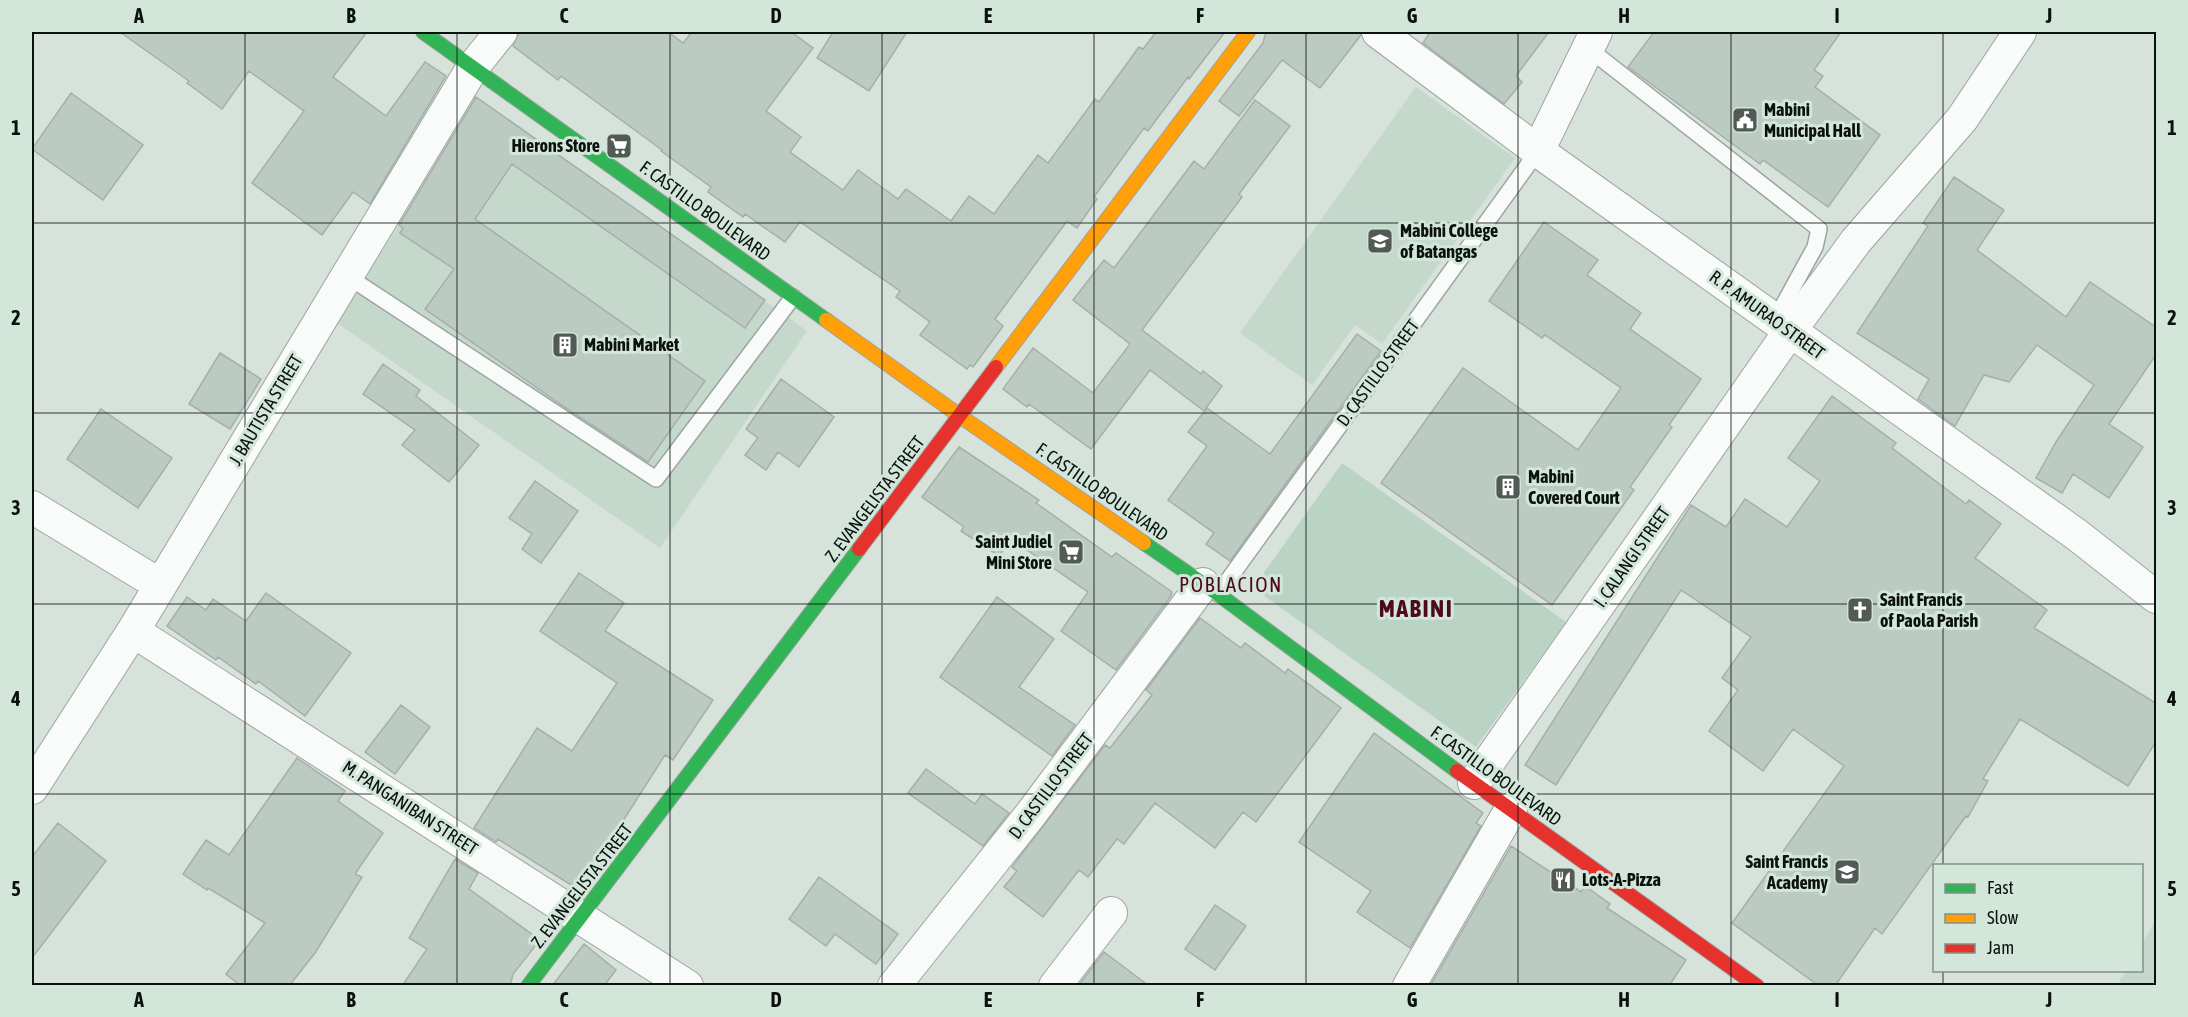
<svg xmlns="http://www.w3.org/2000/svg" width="2188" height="1017" font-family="'Asap Condensed',sans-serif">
<rect width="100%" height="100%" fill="#d7e2db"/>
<path fill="#c5d8cc" d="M1416 87 1515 158 1382 344 1355 325 1312 385 1240 333Z
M479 98 807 331 660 548 337 323Z
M2156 919V985H2125L2119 981 2126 971 2142 970V944Z"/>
<path fill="#b9d4c4" d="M1342 463 1566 622 1476 747 1253 588Z"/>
<path fill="#bbcbc2" stroke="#a7aeaa" stroke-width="1.5" d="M120 32H367L333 77 386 116 425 62 446 76 370 204 353 192 322 235 252 183 304 111 249 71 222 109 187 83 189 81Z
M519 32H668L683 43 692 32H791L813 48 766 111 801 137 790 152 843 190 858 170 898 199 906 189 951 221 969 196 994 214 1038 155 1048 163 1095 99 1099 102 1139 47 1143 49 1156 32H1225L1189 79 1188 77 1148 131 1144 128 1094 197 1097 199 1077 228 1067 221 995 319 1003 326 973 367 970 365 967 369 920 335 930 322 896 297 900 291 800 222 785 242 745 214 743 217 708 192 711 187 661 151 662 150 561 76 558 80 513 46Z
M833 32H907L869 91 817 58Z
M1266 32H1360L1361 35 1320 88 1282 60 1239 116 1219 101 1263 43Z
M1430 32H1549L1516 76 1522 82 1504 104 1423 43Z
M1654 32H1841L1814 70 1823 76 1815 87 1880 135 1828 207 1763 160 1760 164 1628 67Z
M71 93 143 145 103 200 32 149Z
M476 97 765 300 745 328 512 164 475 219 705 381 648 462 560 404 425 309 454 269 400 233 403 228 399 225Z
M1255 100 1290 126 1239 194 1242 197 1142 330 1201 374 1203 371 1222 386 1204 411 1150 370 1091 449 1029 404 1027 407 1003 389 1033 348 1093 393 1130 344 1073 300 1104 260 1114 268 1194 161 1204 169Z
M1954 177 2004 210 1977 250 2066 317 2090 282 2157 328V353L2109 424 2143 447 2109 498 2073 474 2062 493 2036 478 2056 442 2094 385 2037 345 2009 382 1984 375 1955 426 1918 399 1929 379 1857 333 1928 226 1923 223Z
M1544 222 1598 260 1587 275 1641 313 1630 329 1701 379 1669 425 1672 427 1630 487 1634 490 1552 605 1381 483 1463 368 1578 450 1621 388 1545 335 1542 338 1489 301Z
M1357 334 1381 351 1230 561 1206 544 1214 533 1168 500 1207 446 1188 432 1207 408 1270 454Z
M220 353 261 379 230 429 189 404Z
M383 364 420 390 416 396 479 445 449 482 402 445 415 430 363 394Z
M781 379 834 417 799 467 778 452 766 470 745 455 758 438 746 429Z
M1832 396 1896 443 1892 448 1966 504 1969 500 2001 524 1975 558 2047 610 2034 628 2157 704V740L2128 786 2020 719 1983 779 1988 781 1968 817 1966 816 1882 934 1875 928 1835 986H1819L1732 923 1844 766 1793 729 1763 771 1709 731 1738 690 1722 678 1751 637 1681 590 1556 785 1525 765 1691 505 1726 527 1745 499 1787 527 1820 481 1788 458Z
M101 409 172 458 138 508 67 459Z
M959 447 1039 500 1036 503 1112 557 1116 553 1172 592 1171 596 1116 670 1061 631 1088 592 1011 539 999 556 961 531 964 527 922 497Z
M535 481 578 511 541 563 522 549 532 534 509 518Z
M579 573 624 603 605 631 713 700 673 760 665 755 579 890 498 839 496 842 474 828 537 728 572 751 617 683 540 631Z
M266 593 351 653 305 716 258 681 256 684 218 657 216 660 167 626 187 597 206 610 213 599 246 621Z
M997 597 1054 639 1019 687 1075 725 1052 756 940 677Z
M1200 618 1241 648 1245 643 1285 673 1288 669 1341 708 1256 822 1243 812 1215 848 1155 803 1124 844 1117 839 1088 877 1079 870 1043 917 1004 887 1017 871 1012 867 1105 745 1110 748 1152 695 1146 690Z
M401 705 430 727 395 774 365 752Z
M1374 733 1483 813 1476 823 1481 826 1410 948 1357 912 1371 891 1299 842Z
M297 758 345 791 338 801 383 833 355 874 362 877 315 953 289 986H241L226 974 265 923 208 888 207 890 183 874 206 840 229 855Z
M926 769 975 804 982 794 1009 813 983 846 908 793Z
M58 823 106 861 32 958V857Z
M1511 846 1581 892 1585 886 1610 904 1607 908 1686 960 1669 986H1430Z
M455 859 478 873 469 889 540 940 513 974 510 986H402L427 949 409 938Z
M819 877 898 934 876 964 835 934 826 946 789 919Z
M1215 905 1246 926 1215 970 1185 949Z
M584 944 616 970 604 986H552Z
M1104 952 1149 986H1078Z"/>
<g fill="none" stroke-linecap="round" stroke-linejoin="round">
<defs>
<path id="lane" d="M1589 49 1819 229 1815 247 1775 320
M347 276 656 479 793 297
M1218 594 1538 151"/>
<path id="street" d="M1378 32 1538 151 2077 535 2156 597
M1538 151 1596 32
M32 507 160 585
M133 631 687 986
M1474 783 1790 331 1856 241 1962 119 2020 32
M32 788 133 631 473 67 501 32
M894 986 1031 814 1203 584
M1055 986 1111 913
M1409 986 1511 809"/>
<path id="fast" d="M423 32 826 320
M1144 543 1218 594 1457 771
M528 986 859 549"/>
<path id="slow" d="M826 320 960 416 1144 543
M996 367 1248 32"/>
<path id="jam" d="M859 549 996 367
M1457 771 1757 986"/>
</defs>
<use href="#lane" stroke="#9da5a0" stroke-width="18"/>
<use href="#street" stroke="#9da5a0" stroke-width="34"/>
<use href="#fast" stroke="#9da5a0" stroke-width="16"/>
<use href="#slow" stroke="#9da5a0" stroke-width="16"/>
<use href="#jam" stroke="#9da5a0" stroke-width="16"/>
<use href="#lane" stroke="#f9fbfa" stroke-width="15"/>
<use href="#street" stroke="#f9fbfa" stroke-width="32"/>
<use href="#fast" stroke="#30b455" stroke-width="14"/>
<use href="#slow" stroke="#ff9f0a" stroke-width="14"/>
<use href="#jam" stroke="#e5322d" stroke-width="14"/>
</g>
<path fill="none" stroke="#0b110e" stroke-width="1.5" stroke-opacity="0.55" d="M245 32V986M457 32V986M670 32V986M882 32V986M1094 32V986M1306 32V986M1518 32V986M1731 32V986M1943 32V866M32 223H2156M32 413H2156M32 604H2156M32 794H2156M1943 970V986"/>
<defs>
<symbol id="civic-square" viewBox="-11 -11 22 22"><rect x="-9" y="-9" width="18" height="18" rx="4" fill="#525a56" stroke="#d3e6da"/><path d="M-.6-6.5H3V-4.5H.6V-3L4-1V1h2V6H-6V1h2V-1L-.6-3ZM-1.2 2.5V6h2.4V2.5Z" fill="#fff"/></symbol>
<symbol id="supermarket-square" viewBox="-11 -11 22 22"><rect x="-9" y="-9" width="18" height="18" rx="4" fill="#525a56" stroke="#d3e6da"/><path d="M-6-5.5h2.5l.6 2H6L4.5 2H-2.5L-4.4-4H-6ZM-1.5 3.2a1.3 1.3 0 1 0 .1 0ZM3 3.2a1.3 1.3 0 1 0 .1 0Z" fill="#fff"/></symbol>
<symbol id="university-square" viewBox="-11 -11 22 22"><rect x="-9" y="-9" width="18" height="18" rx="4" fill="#525a56" stroke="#d3e6da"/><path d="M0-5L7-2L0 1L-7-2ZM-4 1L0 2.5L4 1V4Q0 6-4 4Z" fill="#fff"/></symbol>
<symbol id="building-square" viewBox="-11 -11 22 22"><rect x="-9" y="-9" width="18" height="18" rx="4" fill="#525a56" stroke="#d3e6da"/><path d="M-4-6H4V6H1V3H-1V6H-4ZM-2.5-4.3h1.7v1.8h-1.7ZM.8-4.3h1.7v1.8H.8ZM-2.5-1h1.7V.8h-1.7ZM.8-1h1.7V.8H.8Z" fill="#fff"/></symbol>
<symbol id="church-square" viewBox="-11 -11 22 22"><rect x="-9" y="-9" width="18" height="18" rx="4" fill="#525a56" stroke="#d3e6da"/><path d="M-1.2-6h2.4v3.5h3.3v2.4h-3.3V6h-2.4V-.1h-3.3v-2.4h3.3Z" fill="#fff"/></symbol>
<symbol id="school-square" viewBox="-11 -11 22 22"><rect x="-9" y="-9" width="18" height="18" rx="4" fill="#525a56" stroke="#d3e6da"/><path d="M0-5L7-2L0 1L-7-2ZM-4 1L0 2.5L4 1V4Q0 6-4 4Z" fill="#fff"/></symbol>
<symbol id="restaurant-square" viewBox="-11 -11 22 22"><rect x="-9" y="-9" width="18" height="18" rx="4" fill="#525a56" stroke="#d3e6da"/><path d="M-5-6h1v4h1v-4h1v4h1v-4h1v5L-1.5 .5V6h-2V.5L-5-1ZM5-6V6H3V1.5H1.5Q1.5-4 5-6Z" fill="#fff"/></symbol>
</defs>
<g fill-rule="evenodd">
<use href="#civic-square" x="1730" y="105" width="30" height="30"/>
<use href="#supermarket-square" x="604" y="131" width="30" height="30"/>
<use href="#university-square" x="1365" y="226" width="30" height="30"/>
<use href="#building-square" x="550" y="330" width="30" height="30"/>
<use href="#building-square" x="1493" y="472" width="30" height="30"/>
<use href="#supermarket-square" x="1056" y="537" width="30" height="30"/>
<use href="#church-square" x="1845" y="595" width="30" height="30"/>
<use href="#school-square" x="1832" y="857" width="30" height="30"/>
<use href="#restaurant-square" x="1548" y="865" width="30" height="30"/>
</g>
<g text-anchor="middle" stroke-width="6" stroke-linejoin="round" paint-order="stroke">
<g font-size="18" font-weight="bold" fill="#0b110e" stroke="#d3e6da" text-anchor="start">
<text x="1764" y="116">Mabini<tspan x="1764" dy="21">Municipal Hall</tspan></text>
<text x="600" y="152" text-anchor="end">Hierons Store</text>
<text x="1400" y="237">Mabini College<tspan x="1400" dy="21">of Batangas</tspan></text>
<text x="584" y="351">Mabini Market</text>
<text x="1528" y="483">Mabini<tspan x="1528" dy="21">Covered Court</tspan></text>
<text x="1052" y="548" text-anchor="end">Saint Judiel<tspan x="1052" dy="21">Mini Store</tspan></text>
<text x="1880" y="606">Saint Francis<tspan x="1880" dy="21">of Paola Parish</tspan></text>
<text x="1828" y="868" text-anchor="end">Saint Francis<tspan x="1828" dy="21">Academy</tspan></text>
<text x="1582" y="886">Lots-A-Pizza</text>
</g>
<g font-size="18" fill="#0b110e" stroke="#d3e6da">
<text transform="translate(705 211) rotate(36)" y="6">F. CASTILLO BOULEVARD</text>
<text transform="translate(1767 315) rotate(36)" y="6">R. P. AMURAO STREET</text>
<text transform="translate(1378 373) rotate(-54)" y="6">D. CASTILLO STREET</text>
<text transform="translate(266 410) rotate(-59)" y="6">J. BAUTISTA STREET</text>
<text transform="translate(1102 492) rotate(35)" y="6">F. CASTILLO BOULEVARD</text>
<text transform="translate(875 499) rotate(-53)" y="6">Z. EVANGELISTA STREET</text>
<text transform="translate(1632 557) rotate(-55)" y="6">I. CALANGI STREET</text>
<text transform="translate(1496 776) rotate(36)" y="6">F. CASTILLO BOULEVARD</text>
<text transform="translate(1051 786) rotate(-53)" y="6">D. CASTILLO STREET</text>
<text transform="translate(410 808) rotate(33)" y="6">M. PANGANIBAN STREET</text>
<text transform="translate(582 886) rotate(-52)" y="6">Z. EVANGELISTA STREET</text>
</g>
<g font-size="21" letter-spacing="1.5" fill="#4e091f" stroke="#d3e6da">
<text x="1231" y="592">POBLACION</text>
</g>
<g font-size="24" font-weight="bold" letter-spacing="1.5" fill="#4e091f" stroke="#d3e6da">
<text x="1416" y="617">MABINI</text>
</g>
</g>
<rect width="2188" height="1017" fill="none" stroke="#d3e6da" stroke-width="66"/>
<rect x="1933" y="864" width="210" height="108" fill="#d3e6da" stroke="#839188" stroke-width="1.5"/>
<rect x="1945" y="884" width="30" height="9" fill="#30b455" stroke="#839188" stroke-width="1.5"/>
<text x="1987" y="894" font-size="18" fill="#0b110e">Fast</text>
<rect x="1945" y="914" width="30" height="9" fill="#ff9f0a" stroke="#839188" stroke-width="1.5"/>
<text x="1987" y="924" font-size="18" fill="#0b110e">Slow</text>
<rect x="1945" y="944" width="30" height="9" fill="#e5322d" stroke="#839188" stroke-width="1.5"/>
<text x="1987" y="954" font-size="18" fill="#0b110e">Jam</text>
<rect x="33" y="33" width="2122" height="951" fill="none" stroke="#0b110e" stroke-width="2"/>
<g font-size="20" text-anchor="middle" font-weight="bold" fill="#0b110e">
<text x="139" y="23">A</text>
<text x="351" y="23">B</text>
<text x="564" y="23">C</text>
<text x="776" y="23">D</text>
<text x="988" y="23">E</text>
<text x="1200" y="23">F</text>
<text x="1412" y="23">G</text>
<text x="1624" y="23">H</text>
<text x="1837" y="23">I</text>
<text x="2049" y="23">J</text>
<text x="16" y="135">1</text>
<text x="2172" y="135">1</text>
<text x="16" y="325">2</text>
<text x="2172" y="325">2</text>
<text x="16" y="515">3</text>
<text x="2172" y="515">3</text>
<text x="16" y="706">4</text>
<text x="2172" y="706">4</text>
<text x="16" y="896">5</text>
<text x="2172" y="896">5</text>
<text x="139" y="1007">A</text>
<text x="351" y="1007">B</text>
<text x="564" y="1007">C</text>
<text x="776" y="1007">D</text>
<text x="988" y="1007">E</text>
<text x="1200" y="1007">F</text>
<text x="1412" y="1007">G</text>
<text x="1624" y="1007">H</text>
<text x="1837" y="1007">I</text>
<text x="2049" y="1007">J</text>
</g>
</svg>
